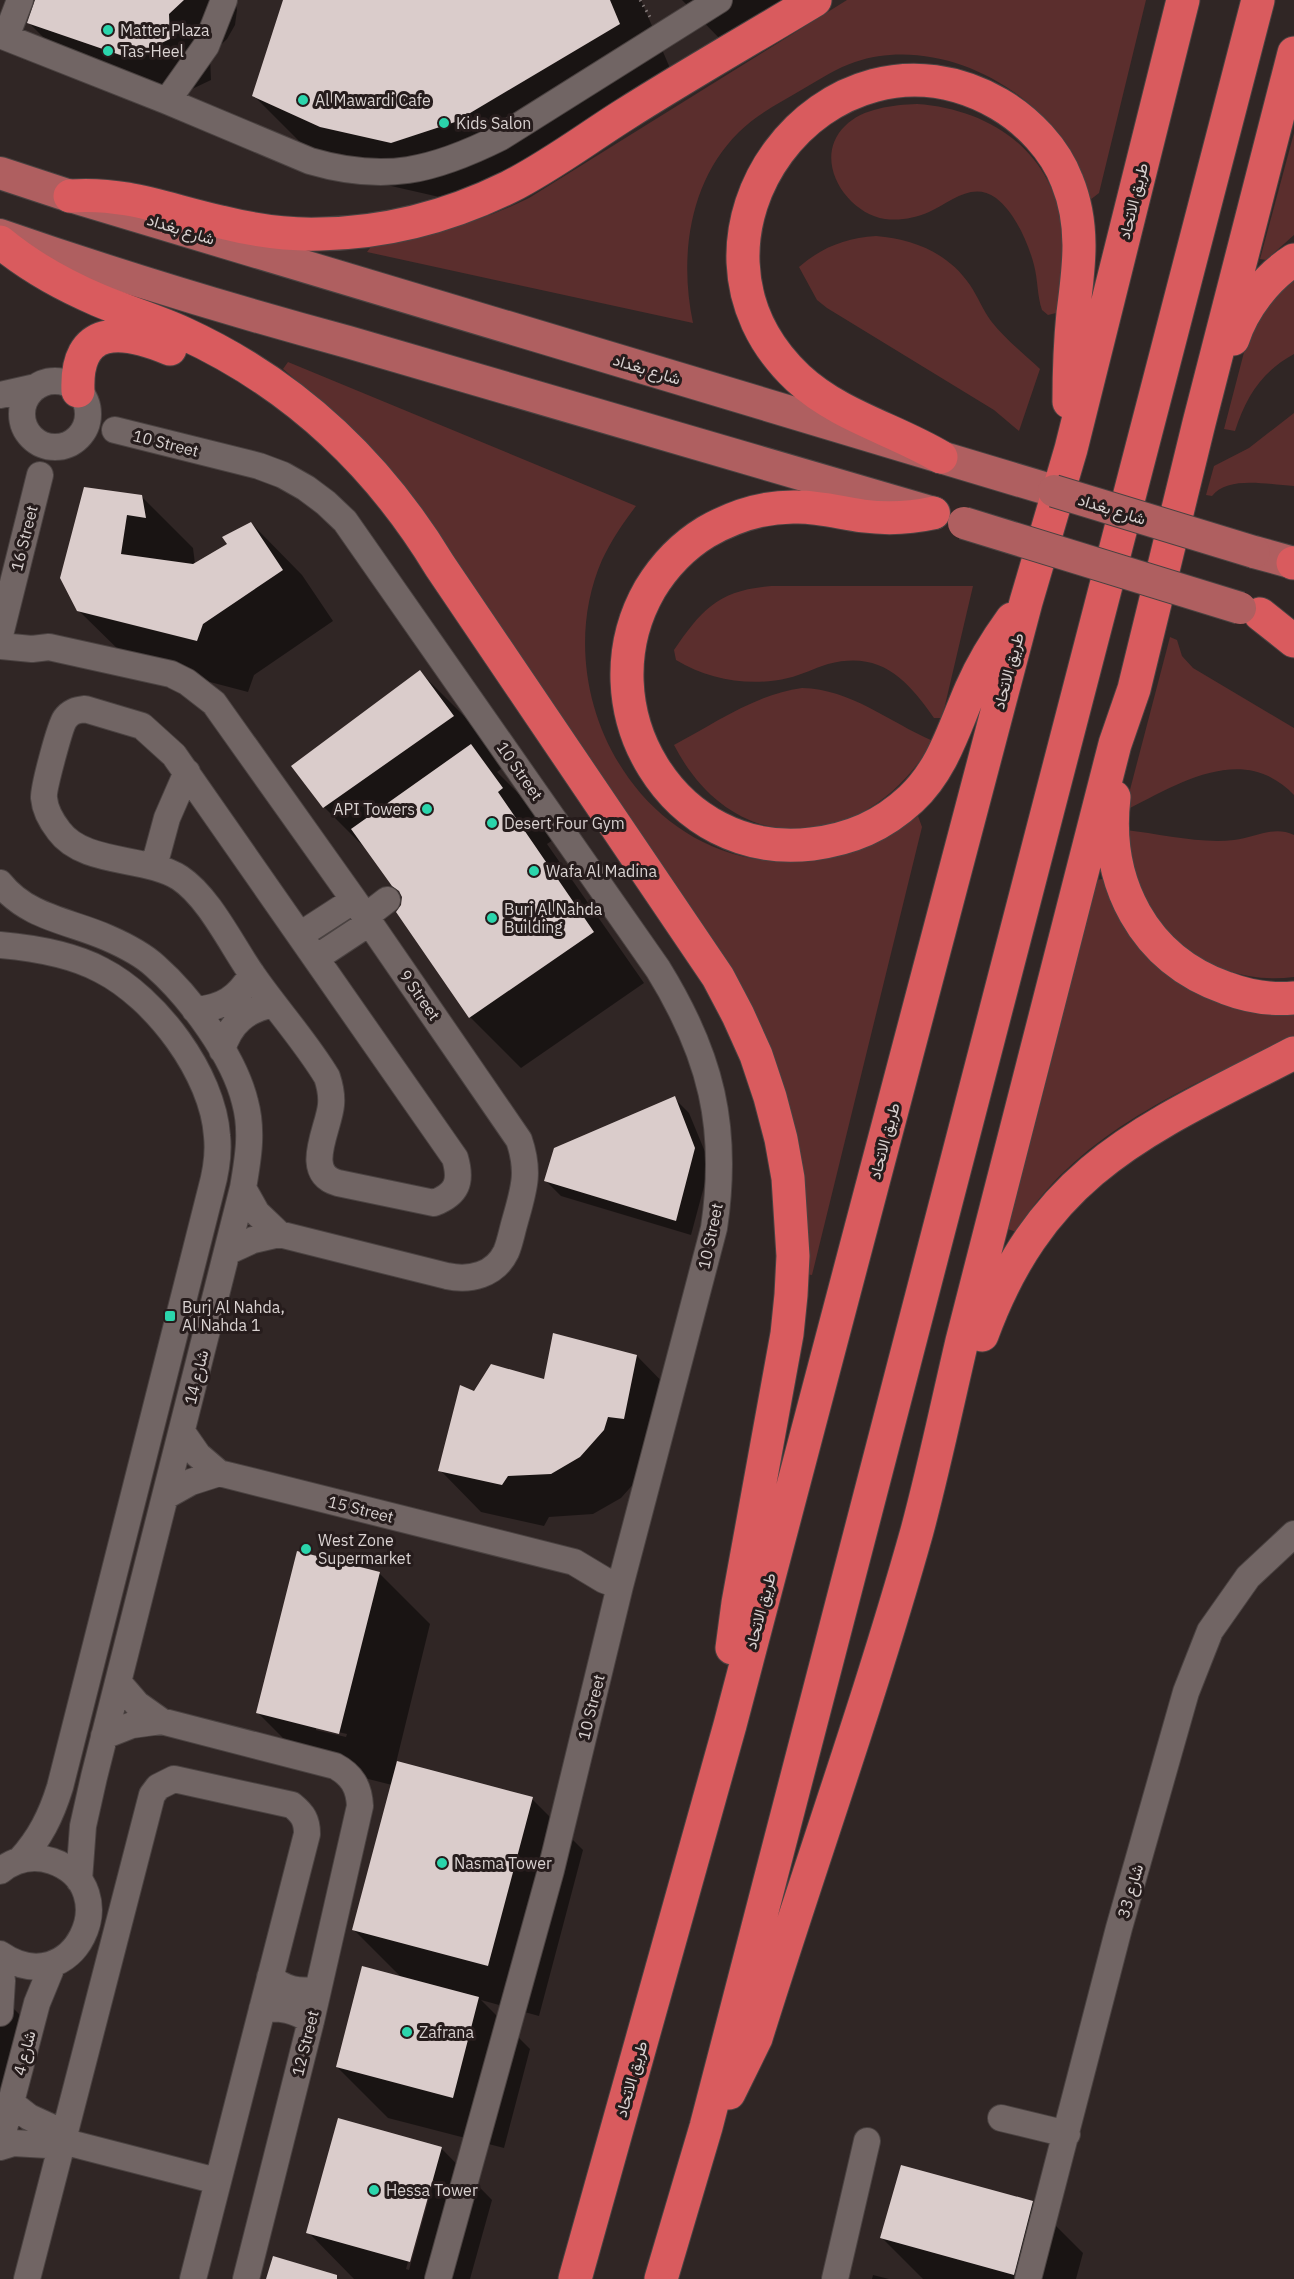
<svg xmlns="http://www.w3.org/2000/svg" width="1294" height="2279" font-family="'IBM Plex Sans',Vazirmatn,sans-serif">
<rect width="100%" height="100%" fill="#302625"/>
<path fill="#5b2e2d" d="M847 0H1146L1099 193 1090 200C1074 171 1059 132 1036 110 990 67 918 41 855 62 837 68 820 79 803 89 781 102 757 114 739 132 689 181 679 257 693 323L367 252 373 244C431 235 476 224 529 198Z
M917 104C991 109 1055 153 1062 231 1065 258 1060 285 1056 313L1048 315 1042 310C1037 295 1038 280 1034 265 1028 242 1015 213 996 198 972 181 951 202 929 212 915 218 900 221 885 219 846 213 811 159 845 126 863 108 893 105 917 104Z
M1294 133V235L1266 260 1260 259Z
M876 236C914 239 948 253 970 285 978 297 983 310 991 321 1005 339 1024 354 1040 369L1019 431 994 410 827 308 817 300 799 267C822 247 846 238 876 236Z
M1294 276V354C1261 372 1246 397 1235 431L1224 429 1248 337 1256 319Z
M288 362 636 506C623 523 611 541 602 560 552 675 617 825 741 856 803 871 868 852 918 816L922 827 812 1275 805 1274 787 1101 317 398 283 369Z
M1294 413V486C1270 485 1228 475 1212 496L1206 495 1214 466 1249 448Z
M771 586H973L942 718H934C907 679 880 650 828 664 814 668 802 675 788 678 751 687 709 680 676 660L674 650C702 609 719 590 771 586Z
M1170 637 1177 640 1182 656 1193 668 1294 728V795C1244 743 1182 782 1130 808L1126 805Z
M802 688C851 689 889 722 933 741 868 852 736 865 674 745 714 724 756 694 802 688Z
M1126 830C1160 834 1201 844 1234 840 1255 838 1273 825 1294 835V977C1227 986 1162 948 1138 883 1131 867 1130 847 1126 830Z
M1102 879 1105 880 1125 924 1294 1013V1036C1192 1086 1077 1130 1016 1232L1008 1229 1052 1059 1094 885 1097 880Z"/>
<path fill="#0007" fill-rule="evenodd" d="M36 0H235L237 10 235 25 227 39 210 55 211 80 171 99 70 64 29 23Z
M284 0H641L675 80 510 179 448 199 378 183 310 152 254 96Z
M682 0H783L720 39Z
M142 497 193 548 195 564 230 545 251 523 302 575 333 621 254 675 248 692 130 661 78 610 61 578Z
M420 672 471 723 504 767 497 772 522 797 553 840 547 844 644 983 521 1068 470 1017 402 906V894L370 853 324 807 293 766Z
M674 1098 689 1113 710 1164 691 1235 561 1196 546 1181Z
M637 1356 678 1398 645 1471 621 1498 593 1514 549 1517 544 1526 481 1512 440 1470 474 1393 545 1381Z
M379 1573 430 1624 396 1763 532 1799 583 1850 539 2016 481 2000 530 2049 504 2148 388 2118 337 2067 402 1978 353 1929 392 1785 309 1764 258 1713ZM316 1727 347 1734 346 1737 316 1730Z
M0 1995 25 2020 0 2133Z
M441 2148 492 2200 470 2279H354L308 2232ZM431 2180H434L409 2270 406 2269Z
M1032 2202 1083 2253 1076 2279H923L882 2238Z
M873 2275 889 2279H872Z"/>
<path fill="#dacccb" d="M35 0H184L169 14 170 39 129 58 27 23Z
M283 0H610L620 24 455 122 391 143 320 127 252 96Z
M84 487 142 495 146 518 127 515 121 554 193 564 227 544 222 537 251 522 283 570 203 624 197 641 77 611 60 578Z
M420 670 454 716 323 808 291 766Z
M471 744 503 788 498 792 594 932 469 1018 396 912 401 905 402 897 399 891 392 886 351 829Z
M675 1096 695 1148 676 1221 544 1181 554 1148Z
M553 1333 637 1355 624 1419 608 1417 604 1430 580 1457 551 1474 508 1476 502 1485 438 1471 460 1385 474 1391 491 1364 544 1379Z
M297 1551 380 1572 339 1734 256 1713Z
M397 1761 533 1797 488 1966 352 1930Z
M362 1966 479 1997 453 2098 336 2067Z
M338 2118 442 2147 410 2262 306 2233Z
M901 2165 1033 2201 1014 2275 880 2238Z
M273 2256 337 2275V2279H266Z"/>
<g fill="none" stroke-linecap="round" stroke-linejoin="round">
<defs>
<path id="minor" d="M0 35 167 101 310 161C385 183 433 171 501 137L719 0
M6 37 20 0
M167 101 206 46 224 0
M22 414a33 33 0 1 1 66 0a33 33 0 1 1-66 0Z
M0 395 36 387
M115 430 259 466 283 475 306 488 326 503 345 521 658 969C711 1055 729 1127 714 1228L620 1586 551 1870 438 2279
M0 635 40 475
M0 646 32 649 49 647 171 674 187 682 214 703 354 900 519 1140C530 1172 524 1189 515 1221 512 1231 510 1243 506 1252 495 1275 470 1281 447 1276L279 1234 253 1240 227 1252
M85 709 142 726 174 755 455 1158C462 1182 457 1194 434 1203L338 1183C302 1173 329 1129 331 1105 332 1095 330 1086 327 1077 306 1042 277 1010 254 977 233 948 210 898 180 878 146 856 84 865 59 831 52 822 45 810 44 798 43 789 60 726 65 719 70 712 76 710 85 709Z
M154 866 167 818 187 772
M0 883C28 918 70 921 108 938 124 945 142 954 155 966 190 997 234 1056 245 1102 253 1131 248 1159 243 1188L94 1777 83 1826 79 1880
M365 917 387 900
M300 935 354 900
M0 945C34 948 71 954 101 970 156 998 213 1074 217 1136 219 1154 216 1172 211 1190L60 1787C51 1816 40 1838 20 1860
M316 958 369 923
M195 1010C222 1008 238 998 252 974
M222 1050C230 1023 246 1010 273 1004
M243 1188 257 1213 279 1234
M182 1432 198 1455 219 1473 574 1562 604 1580 620 1586
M166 1496 191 1482 219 1473
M118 1682 137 1704 161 1721 335 1766C352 1775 359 1787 360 1806L311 2021 246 2279
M104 1736 132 1725 161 1721
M0 1871C15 1859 34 1855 52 1861 128 1887 74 2005 0 1954
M0 1964 2 1981 0 2013
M270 1977C284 1989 299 1993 318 1989
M262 2009C281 2007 295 2010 311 2021
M11 2103 29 2117 53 2128 62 2141
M1001 2118 1067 2134
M0 2144 37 2003 53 1964
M0 2147 13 2143 48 2145 62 2141 217 2181
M27 2279 152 1795 158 1787 174 1779 292 1805C303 1814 307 1820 307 1834L193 2279
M835 2279 867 2141
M1028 2279 1119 1928 1186 1692 1210 1631 1248 1577 1294 1534"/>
<path id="major" d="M0 173 70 196 1054 491
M0 235C115 275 230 310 348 342L934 513
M1254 552 1294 563"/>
<path id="highway" d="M70 196C127 192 167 210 221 222 253 230 288 235 320 234 386 233 450 216 509 187 549 167 586 139 624 115 687 75 752 38 815 0
M0 242C29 266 63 285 98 300 126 312 155 320 183 333 294 384 377 462 440 566L718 977 738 1015 756 1055 770 1097 781 1139 788 1178 793 1256 791 1295 787 1334 738 1603 732 1648
M1233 339C1243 308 1267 277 1294 260
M78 391C75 324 122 329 170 349
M941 457C894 429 839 416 798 378 651 239 826 5 999 104 1028 121 1055 149 1067 181 1085 225 1079 267 1073 313 1070 343 1069 373 1069 402
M933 513C910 518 887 519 863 516 841 513 820 507 798 507 766 506 734 516 706 532 683 546 664 566 650 589 582 707 673 861 812 844 851 839 882 826 911 799 943 769 954 728 971 689 982 664 996 641 1012 619
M1293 563H1294
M1260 614 1294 641
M1114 797C1104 882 1143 959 1226 988 1247 996 1272 1000 1294 998
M982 1335C1043 1168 1147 1129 1294 1053
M729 2093 756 2038C809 1868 869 1702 917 1531 934 1468 947 1405 962 1341L1115 744 1134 689 1199 423 1294 53
M575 2279 730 1725 1026 602 1071 449 1183 0
M661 2279 706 2127 1258 0"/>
</defs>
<use href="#minor" stroke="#4a4241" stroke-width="28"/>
<use href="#major" stroke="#4a4241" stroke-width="34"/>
<use href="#highway" stroke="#4a4241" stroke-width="35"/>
<path stroke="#817877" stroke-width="3" stroke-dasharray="1.5 4.5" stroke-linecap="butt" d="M640 0 650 17"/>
<use href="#minor" stroke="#716564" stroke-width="26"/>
<use href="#major" stroke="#af5f60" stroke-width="32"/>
<use href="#highway" stroke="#d95b5e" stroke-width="33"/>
<defs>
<path id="major-bridge" d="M1054 491 1254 552
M964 523 1240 608"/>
</defs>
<use href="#major-bridge" stroke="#4a4241" stroke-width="34" stroke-linecap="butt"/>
<use href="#major-bridge" stroke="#af5f60" stroke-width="32"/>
</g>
<g fill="#2bd5ac" stroke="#261c1c" stroke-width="2">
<circle cx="108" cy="30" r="6"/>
<circle cx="108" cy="51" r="6"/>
<circle cx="303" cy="100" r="6"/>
<circle cx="444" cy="123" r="6"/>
<circle cx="427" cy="809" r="6"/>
<circle cx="492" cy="823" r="6"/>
<circle cx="534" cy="871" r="6"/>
<circle cx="492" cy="918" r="6"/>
<rect x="164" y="1310" width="12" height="12" rx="3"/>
<circle cx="306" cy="1549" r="6"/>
<circle cx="442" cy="1863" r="6"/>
<circle cx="407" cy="2032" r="6"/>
<circle cx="374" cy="2190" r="6"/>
</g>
<g text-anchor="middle" stroke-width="6" stroke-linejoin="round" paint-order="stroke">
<g font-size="16" fill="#d9d2d1" stroke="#261c1c" text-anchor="start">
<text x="120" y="36">Matter Plaza</text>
<text x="120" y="57">Tas-Heel</text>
<text x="315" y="106">Al Mawardi Cafe</text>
<text x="456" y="129">Kids Salon</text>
<text x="415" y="815" text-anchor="end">API Towers</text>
<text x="504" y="829">Desert Four Gym</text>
<text x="546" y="877">Wafa Al Madina</text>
<text x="504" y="915">Burj Al Nahda<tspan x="504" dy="18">Building</tspan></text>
<text x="182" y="1313">Burj Al Nahda,<tspan x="182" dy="18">Al Nahda 1</tspan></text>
<text x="318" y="1546">West Zone<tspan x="318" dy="18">Supermarket</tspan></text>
<text x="454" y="1869">Nasma Tower</text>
<text x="419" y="2038">Zafrana</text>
<text x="386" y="2196">Hessa Tower</text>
</g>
<g font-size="16" fill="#d9d2d1" stroke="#261c1c">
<text transform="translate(1133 201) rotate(-76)" y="6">طريق الاتحاد</text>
<text transform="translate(181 229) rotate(17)" y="6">شارع بغداد</text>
<text transform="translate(647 369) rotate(17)" y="6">شارع بغداد</text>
<text transform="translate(166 443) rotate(14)" y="6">10 Street</text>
<text transform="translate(1112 509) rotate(17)" y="6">شارع بغداد</text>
<text transform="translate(24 538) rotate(-76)" y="6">16 Street</text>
<text transform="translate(1008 671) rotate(-75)" y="6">طريق الاتحاد</text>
<text transform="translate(520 771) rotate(55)" y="6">10 Street</text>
<text transform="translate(420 995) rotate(55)" y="6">9 Street</text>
<text transform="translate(884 1141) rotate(-75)" y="6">طريق الاتحاد</text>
<text transform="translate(710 1236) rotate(-78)" y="6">10 Street</text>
<text transform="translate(196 1377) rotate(-76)" y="6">شارع 14</text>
<text transform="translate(361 1509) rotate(14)" y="6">15 Street</text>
<text transform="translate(760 1611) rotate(-75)" y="6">طريق الاتحاد</text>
<text transform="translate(591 1707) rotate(-76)" y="6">10 Street</text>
<text transform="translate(1130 1891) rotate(-74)" y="6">شارع 33</text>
<text transform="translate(305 2043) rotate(-76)" y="6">12 Street</text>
<text transform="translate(24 2053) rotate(-75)" y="6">شارع 4</text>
<text transform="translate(631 2079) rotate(-74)" y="6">طريق الاتحاد</text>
</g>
</g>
</svg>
